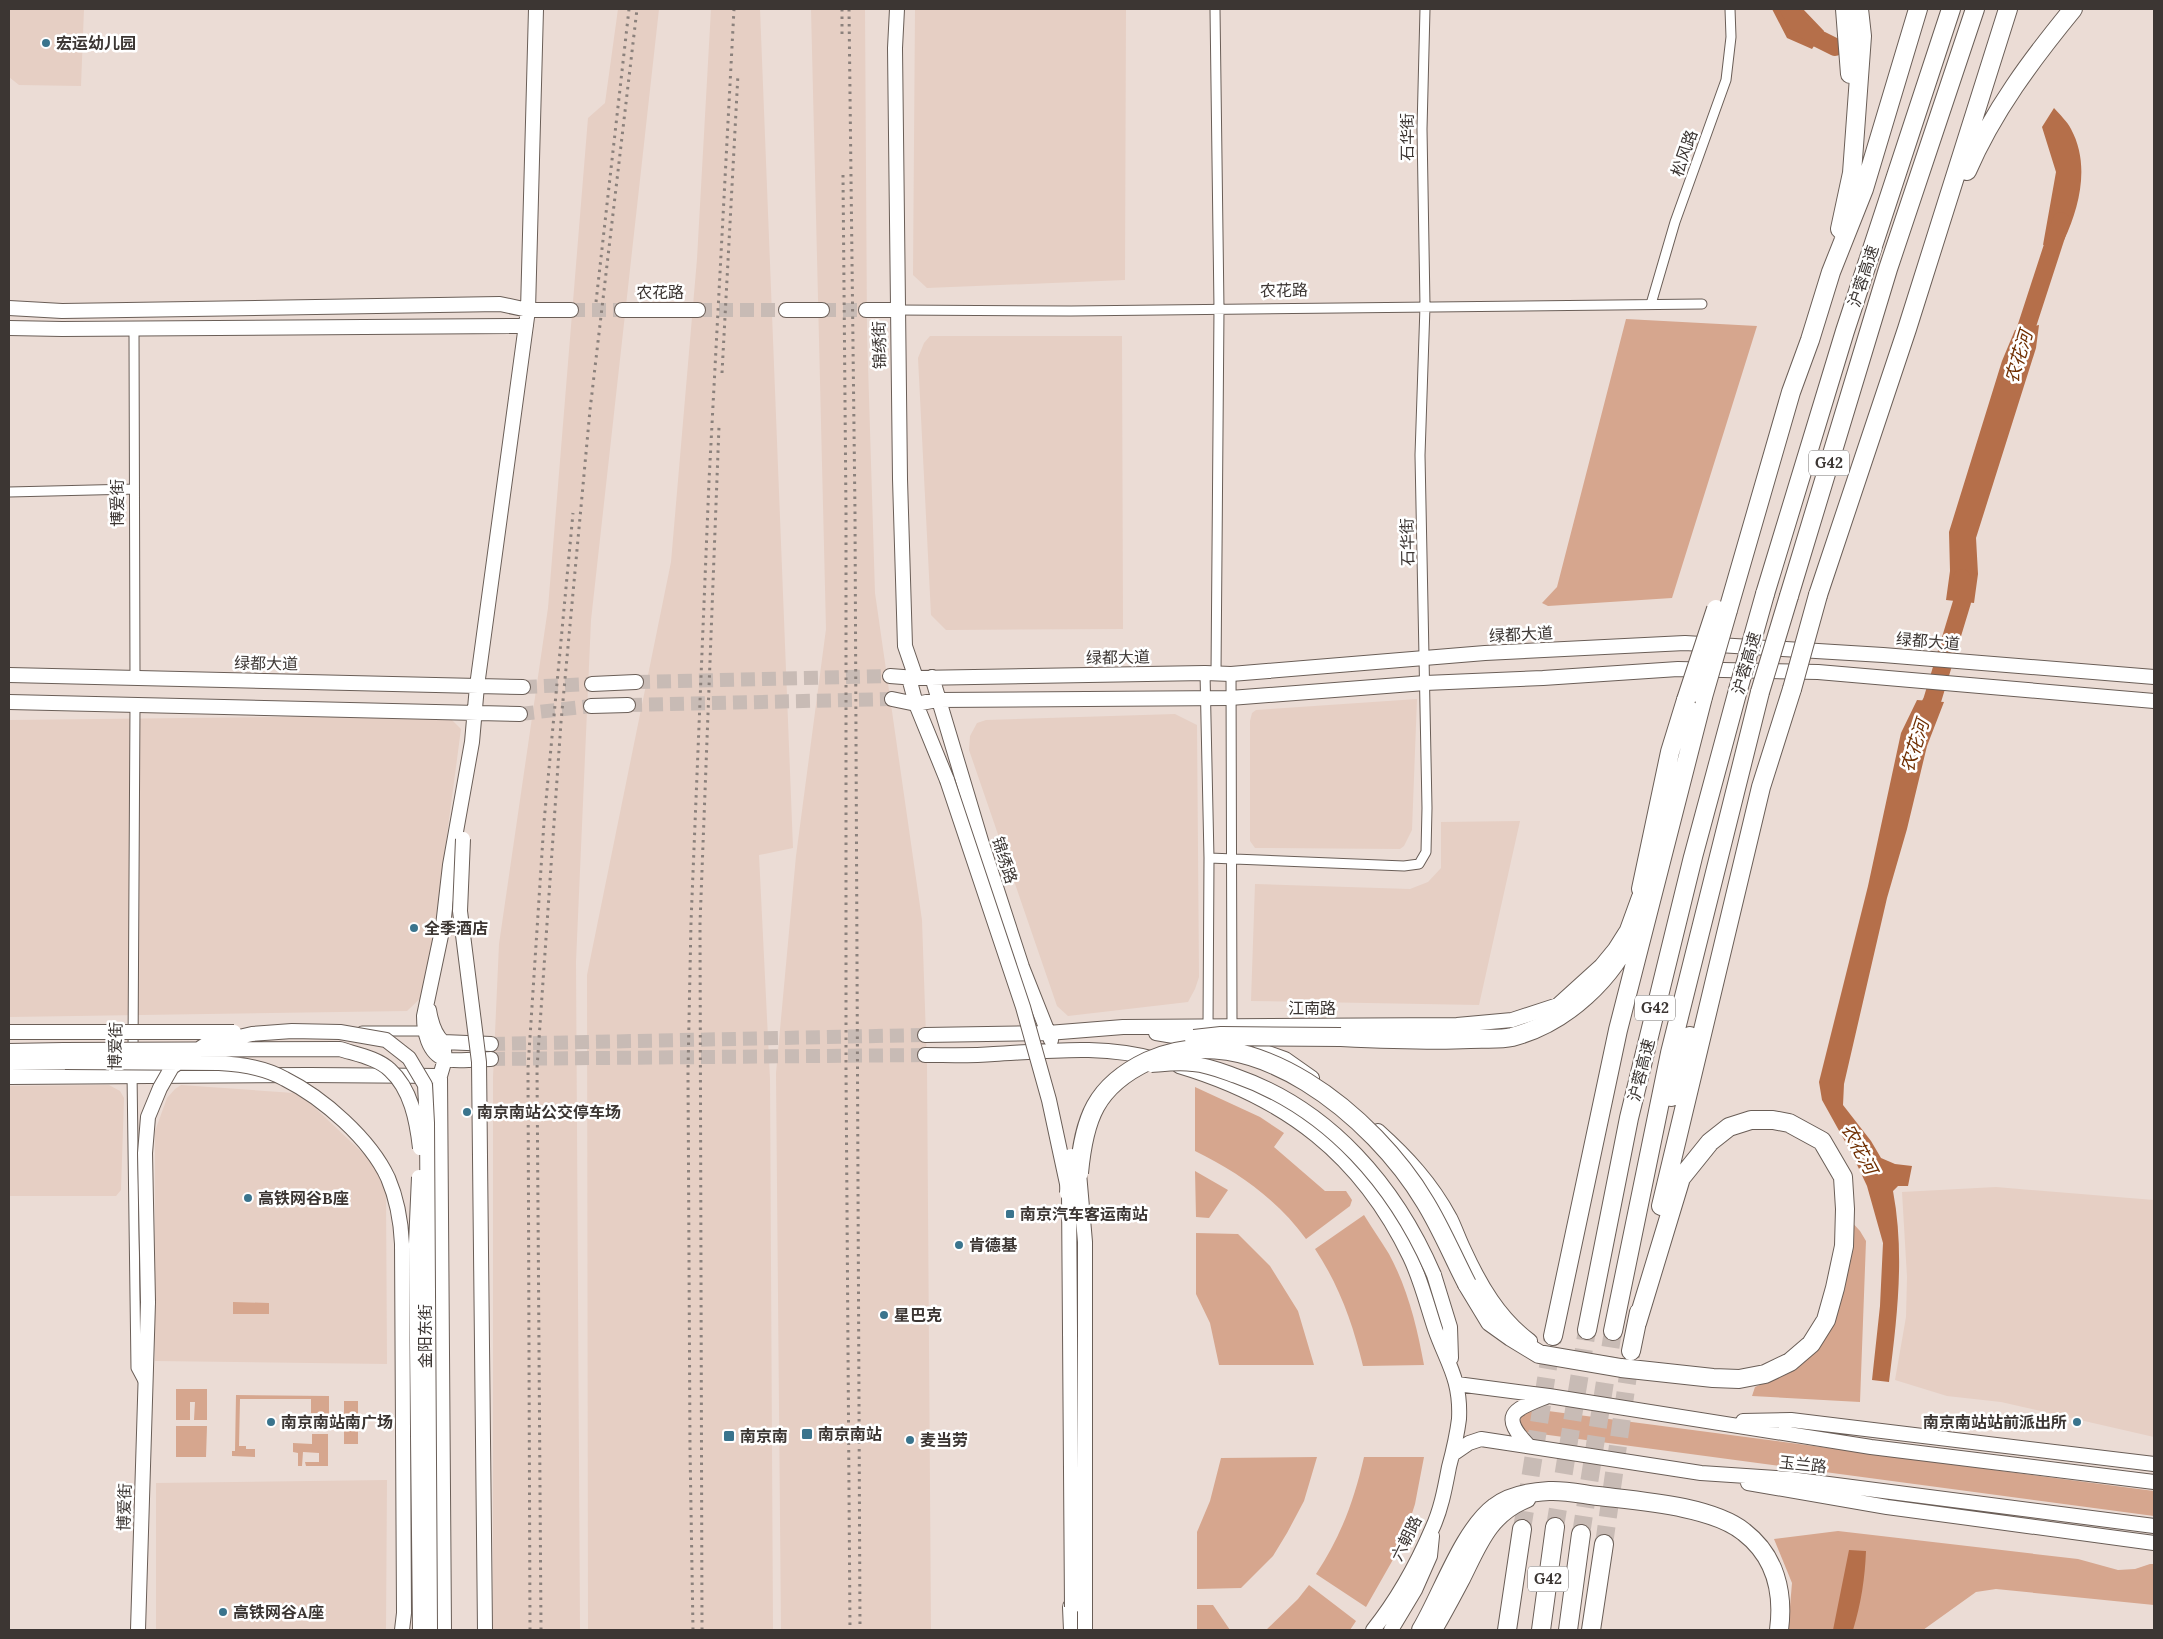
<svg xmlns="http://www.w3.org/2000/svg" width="2163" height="1639" font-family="Lora,'Noto Sans SC',serif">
<rect width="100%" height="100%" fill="#ebdcd5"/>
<path fill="#e6cfc4" d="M9 9H84L81 86 19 85 9 77Z
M618 9H659L591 620 576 962 580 1630H493V1078L499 944 548 608 588 118 605 103Z
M711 9H760L793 848 759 855 770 1079 773 1630H588L587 975 671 562 697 259Z
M811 9H865L867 332 875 593 922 920 927 1066 931 1630H781L776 1073 796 856 826 629Z
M915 9H1126L1125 280 927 288 913 275Z
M930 336H1122L1123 629 946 630 931 615 918 358 924 343Z
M1417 699 1412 830 1404 846 1400 849 1255 848 1250 841V721L1252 713 1256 710Z
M1175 714 1197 725 1199 977 1195 989 1188 1002 1068 1016 1057 1006 969 750 970 736 977 723 986 720Z
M447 715 461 729 426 993 407 1011 9 1017V720Z
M1520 821 1479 1005 1251 1001 1255 884 1410 889 1428 882 1441 868V822Z
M109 1085 120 1091 124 1098 121 1190 116 1196H9V1086Z
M181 1085 294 1093 311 1104 369 1159 382 1177 386 1192 387 1364 155 1361V1131L167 1098 175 1089Z
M1996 1187 2154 1200V1437L2001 1402 1947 1396 1895 1380 1906 1317 1907 1277 1902 1192Z
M387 1480 386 1630H156V1483Z"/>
<path fill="#d6a68e" d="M1626 319 1757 326 1672 598 1548 606 1542 603 1557 587Z
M1195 1087 1260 1117 1284 1133 1274 1147 1325 1191H1346L1352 1200 1350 1206 1306 1239C1278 1200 1238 1172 1195 1151Z
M1195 1171 1228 1190 1209 1218 1196 1217Z
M1364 1215C1372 1228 1381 1241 1389 1254 1408 1289 1417 1327 1424 1365L1363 1366C1353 1324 1339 1285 1315 1249Z
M1850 1220 1860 1231 1866 1241 1860 1402 1752 1396 1755 1387 1783 1375 1811 1351Z
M1196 1233 1238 1234 1270 1266 1298 1311 1314 1365H1219L1210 1323 1196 1294Z
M233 1302 269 1303V1314H233Z
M176 1389H207V1420H194L195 1402H190V1420H176Z
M236 1395 329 1396V1420H320V1413H311V1399H240L239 1446H246V1449H255V1457L232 1456V1451H235Z
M344 1401H358V1444H344Z
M1533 1409 2154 1491V1516L1526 1432 1519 1425 1522 1414Z
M176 1426H207L206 1457H176Z
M312 1434H328V1466H306L305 1462H319V1453L303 1452 302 1466H298V1453L293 1452V1443L312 1444Z
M1317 1457 1304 1501 1287 1533 1273 1556 1241 1588 1197 1589V1532L1210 1501 1221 1458Z
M1364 1457H1424L1415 1504 1403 1542 1366 1607 1316 1574C1341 1536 1354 1501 1364 1457Z
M1838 1531 2078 1559 2118 1570 2135 1569 2150 1564H2154V1605L1996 1589 1976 1592 1923 1630H1788L1792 1583 1774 1539Z
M1309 1585 1356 1621 1350 1630H1266L1298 1599Z
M1197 1605H1213L1230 1630H1197Z"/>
<path fill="#b56f4a" d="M1772 9H1803L1824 31 1812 49 1787 38Z
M2054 108C2060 115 2067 121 2071 129 2090 164 2080 206 2064 240L2043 245 2056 172 2042 127Z
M2039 325 2036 348 1976 538 1978 574 1974 603 1946 600 1950 571 1949 532 2002 361 2015 330Z
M1917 700 1944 702 1927 746 1907 829 1887 898 1844 1084 1843 1105 1871 1141 1881 1158 1895 1164 1912 1166 1908 1186H1898L1893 1191C1905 1255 1897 1318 1889 1382L1872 1380 1880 1306 1883 1243 1867 1186 1852 1154 1822 1100 1819 1082 1868 886 1901 733Z
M1849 1550 1866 1551C1865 1578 1861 1604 1853 1630H1833Z"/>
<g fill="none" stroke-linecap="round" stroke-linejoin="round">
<path stroke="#b56f4a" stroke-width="18" d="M1789 9 1797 24 1819 39 1835 47
M2019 350 2061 221
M1921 723 1932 701 1962 602V578"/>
<path stroke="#c8bbb5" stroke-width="14" stroke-dasharray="14 7" stroke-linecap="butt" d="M571 310H622
M698 310H786
M822 310H866
M636 682 890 676
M523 687 592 684
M628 705 892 699
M520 714 591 706
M491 1044 925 1035
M491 1059 925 1055"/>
<path stroke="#c8bbb5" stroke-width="18" stroke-dasharray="18 9" stroke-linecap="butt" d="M1555 1527 1587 1330
M1522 1529 1553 1336
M1581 1534 1613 1331
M1604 1544 1631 1354"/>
<defs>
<path id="street" d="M1215 9 1219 309 1216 673
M1651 304 1675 222 1726 80 1731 37 1730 9
M896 310 1071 311 1702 304
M134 329 135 678
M9 492 134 489
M1205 673 1209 858 1208 1026
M1231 674 1232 1025
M1209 858 1404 866 1419 864 1426 852 1427 808 1420 455 1425 306 1422 129 1425 9
M362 1031H424L428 1029
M133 1053 135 705
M132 1073 136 1368 144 1383"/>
<path id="secondary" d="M897 9 895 48 900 479 905 646 916 678
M9 308 62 311 500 304 528 310H571
M622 310H698
M786 310H822
M866 310H896
M9 328 62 329 526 326
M9 675 523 687
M890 676 916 678 1205 673 1231 674 1485 653 1685 643 1883 655 2154 677
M932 677 982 844 1022 967 1051 1040
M909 678 916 704 947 780
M592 684 636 682
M892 699 916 704 937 700 1230 698 1425 683 1543 678 1678 669 1818 672 2154 701
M9 702 520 714
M591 706 628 705
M429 1010C431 1022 434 1034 443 1042L491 1044
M1156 1033 1215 1043 1248 1046 1285 1059 1312 1078
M925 1035 1048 1033 1123 1027 1457 1025 1512 1020 1558 1005 1601 966 1615 949 1627 930 1639 897
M443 1042 445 1059 440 1076 444 1630
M9 1051 64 1050
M925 1055C948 1055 971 1056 994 1054 1049 1051 1105 1044 1158 1060
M491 1059C482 1059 452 1062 445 1059 428 1053 424 1031 424 1016L443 926 450 865 472 742 477 686 528 310 536 9
M9 1063 65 1062
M1179 1066C1286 1098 1361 1155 1410 1257 1421 1280 1427 1305 1435 1329 1447 1363 1461 1379 1459 1419 1457 1435 1453 1452 1449 1467 1445 1488 1441 1510 1432 1529 1417 1564 1397 1600 1373 1630
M9 1077 309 1075 440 1076
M1378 1131C1407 1157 1431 1183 1450 1218 1455 1228 1459 1240 1464 1250 1480 1285 1499 1318 1530 1341
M1434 1275 1450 1327 1451 1358
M1457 1384 1549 1396 1871 1447 2154 1482
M1743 1421 1791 1420 2154 1464
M1529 1446C1497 1413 1516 1409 1548 1396
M1453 1454 1469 1443 1481 1439 1701 1473 1790 1479 2154 1526
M1748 1483 1887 1507 2154 1543
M138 1630 148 1302
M1391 1630 1415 1590 1430 1556 1432 1536
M1435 1630C1445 1613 1454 1596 1463 1579 1480 1545 1490 1515 1528 1500"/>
<path id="highway" d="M1845 9 1850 74
M1967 171C1993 111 2032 59 2073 9
M1840 229 1852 173 1862 36 1859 9
M1765 594 1845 331 1951 9
M1818 595 1907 329 2008 9
M1789 596 1888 269 1975 9
M1728 610 1791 392 1810 340 1831 272 1864 189 1918 9
M1641 889 1670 752 1686 700
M1341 1037C1384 1039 1427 1041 1470 1039 1484 1038 1499 1040 1512 1037 1566 1023 1614 978 1635 927
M1671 1097 1690 1036
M1661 1206 1761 787 1792 689
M1467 1284 1490 1322 1511 1337 1539 1354 1621 1368 1713 1378 1739 1379 1765 1374 1790 1362 1811 1344 1826 1320 1835 1288 1844 1246 1845 1209 1843 1177 1822 1141 1789 1123 1773 1120H1751L1729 1127 1710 1142 1681 1178 1637 1323
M1587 1330 1629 1118 1693 857 1738 690
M1613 1331 1670 1053 1760 692
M1553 1336 1618 1030 1703 697
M1631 1351 1639 1312
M1072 1607 1073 1630
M1421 1630C1442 1595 1463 1531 1495 1507 1509 1496 1531 1492 1549 1491 1564 1490 1582 1494 1598 1496 1639 1501 1712 1506 1744 1532 1775 1556 1784 1592 1779 1630
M1507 1630 1522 1529
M1541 1630 1555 1527
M1568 1630 1581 1534
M1591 1630 1604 1544"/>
</defs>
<use href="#street" stroke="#6a5e57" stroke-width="11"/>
<use href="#secondary" stroke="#6a5e57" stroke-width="16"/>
<use href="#highway" stroke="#6a5e57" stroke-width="20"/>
<use href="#street" stroke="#fff" stroke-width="9"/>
<use href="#secondary" stroke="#fff" stroke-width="14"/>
<use href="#highway" stroke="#fff" stroke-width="18"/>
<path stroke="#8b817c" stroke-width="3" stroke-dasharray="2.5 5" stroke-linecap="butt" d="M842 9V35
M849 9 855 513 860 1630
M843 175 846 513V1068L850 1630
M596 302 629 9
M722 373 738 74
M530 1630 528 1068 544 822 573 513
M541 1630 537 1068 561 722 590 410 637 9
M693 1630 690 1448 688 1071 691 922 709 481 734 9
M702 1630 700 923 719 426"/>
<defs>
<path id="secondary-bridge" d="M947 780 1023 1007 1049 1100 1069 1193 1072 1607
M463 839 460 911 479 1062 485 1630
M9 1032H234
M64 1050 340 1049C355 1054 378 1058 390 1070 411 1089 417 1121 420 1148
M65 1062 219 1063C241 1064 265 1068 285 1079 323 1098 370 1139 388 1178 397 1199 401 1222 402 1244L404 1613 402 1630
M1151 1065C1164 1064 1179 1062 1193 1064 1208 1065 1222 1071 1236 1076 1330 1109 1396 1186 1434 1275
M1079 1173 1085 1242V1630
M419 1177 416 1244 420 1630
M148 1302 145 1153 148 1117 160 1088 172 1067 205 1045 252 1034 292 1031 340 1032 386 1040 409 1058 425 1085 427 1123 430 1630"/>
<path id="highway-bridge" d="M1792 689 1818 595
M1738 690 1765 594
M1760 692 1789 596
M1703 697 1728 610
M1686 700 1716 609
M1194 1039 1221 1036 1341 1037
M1079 1173C1084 1119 1095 1086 1148 1061 1251 1013 1375 1118 1425 1202 1441 1228 1453 1257 1467 1284
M1069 1193 1071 1158"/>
</defs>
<use href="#secondary-bridge" stroke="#6a5e57" stroke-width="16" stroke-linecap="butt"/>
<use href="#highway-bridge" stroke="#6a5e57" stroke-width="20" stroke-linecap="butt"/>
<use href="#secondary-bridge" stroke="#fff" stroke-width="14"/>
<use href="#highway-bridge" stroke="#fff" stroke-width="18"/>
</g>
<g fill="#3a748d" stroke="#fff" stroke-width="2">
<circle cx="46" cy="43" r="5"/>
<circle cx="414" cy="928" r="5"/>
<circle cx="467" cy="1112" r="5"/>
<circle cx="248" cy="1198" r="5"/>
<rect x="1005" y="1209" width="10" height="10" rx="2.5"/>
<circle cx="959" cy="1245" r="5"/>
<circle cx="884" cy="1315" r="5"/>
<circle cx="271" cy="1422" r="5"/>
<circle cx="2077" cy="1422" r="5"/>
<rect x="801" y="1428" width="12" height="12" rx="2.5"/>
<rect x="723" y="1430" width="12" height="12" rx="2.5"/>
<circle cx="910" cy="1440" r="5"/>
<circle cx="223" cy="1612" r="5"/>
</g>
<g text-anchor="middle" stroke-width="5" stroke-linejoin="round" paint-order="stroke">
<g fill="#fff" stroke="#767270" stroke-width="1">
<rect x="1809" y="450.5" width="40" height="25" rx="4"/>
<rect x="1635" y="995.5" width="40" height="25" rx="4"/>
<rect x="1528" y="1566.5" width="40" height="25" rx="4"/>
</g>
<g font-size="15" font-weight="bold" fill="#3c3633">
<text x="1829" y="468">G42</text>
<text x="1655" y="1013">G42</text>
<text x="1548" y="1584">G42</text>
</g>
<g font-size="16" font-weight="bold" fill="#3c3633" stroke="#fff" text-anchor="start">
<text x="56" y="49">宏运幼儿园</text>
<text x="424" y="934">全季酒店</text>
<text x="477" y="1118">南京南站公交停车场</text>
<text x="258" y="1204">高铁网谷B座</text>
<text x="1020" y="1220">南京汽车客运南站</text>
<text x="969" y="1251">肯德基</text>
<text x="894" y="1321">星巴克</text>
<text x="281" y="1428">南京南站南广场</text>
<text x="2067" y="1428" text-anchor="end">南京南站站前派出所</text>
<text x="818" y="1440">南京南站</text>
<text x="740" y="1442">南京南</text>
<text x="920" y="1446">麦当劳</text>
<text x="233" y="1618">高铁网谷A座</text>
</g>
<g font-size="16" fill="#3c3633" stroke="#fff">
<text transform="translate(1407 137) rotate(-90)" y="6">石华街</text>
<text transform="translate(1684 153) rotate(-71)" y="6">松风路</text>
<text transform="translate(1863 276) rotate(-72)" y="6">沪蓉高速</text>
<text transform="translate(1284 290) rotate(-1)" y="6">农花路</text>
<text x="660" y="298">农花路</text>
<text transform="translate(879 345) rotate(-91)" y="6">锦绣街</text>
<text transform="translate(117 503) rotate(-90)" y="6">博爱街</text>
<text transform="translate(1407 542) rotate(-91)" y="6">石华街</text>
<text transform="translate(1521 634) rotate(-3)" y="6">绿都大道</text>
<text transform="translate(1928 641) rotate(5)" y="6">绿都大道</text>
<text transform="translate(1118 657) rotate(-1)" y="6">绿都大道</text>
<text transform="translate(266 663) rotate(1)" y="6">绿都大道</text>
<text transform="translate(1746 663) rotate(-74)" y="6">沪蓉高速</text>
<text transform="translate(1005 860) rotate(72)" y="6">锦绣路</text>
<text x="1312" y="1014">江南路</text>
<text transform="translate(115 1046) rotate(-89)" y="6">博爱街</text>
<text transform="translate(1641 1070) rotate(-76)" y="6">沪蓉高速</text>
<text transform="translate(425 1336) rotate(-90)" y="6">金阳东街</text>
<text transform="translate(1803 1464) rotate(6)" y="6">玉兰路</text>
<text transform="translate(124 1507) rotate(-88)" y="6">博爱街</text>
<text transform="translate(1406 1538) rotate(-64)" y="6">六朝路</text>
</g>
<g font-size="18" font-style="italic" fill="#6f2e00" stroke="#fff">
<text transform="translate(2019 357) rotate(-73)" y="6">农花河</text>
<text transform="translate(1915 746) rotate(-72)" y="6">农花河</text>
<text transform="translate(1859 1149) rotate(62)" y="6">农花河</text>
</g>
</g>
<rect width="2163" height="1639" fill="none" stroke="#3c3633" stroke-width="20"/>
</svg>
